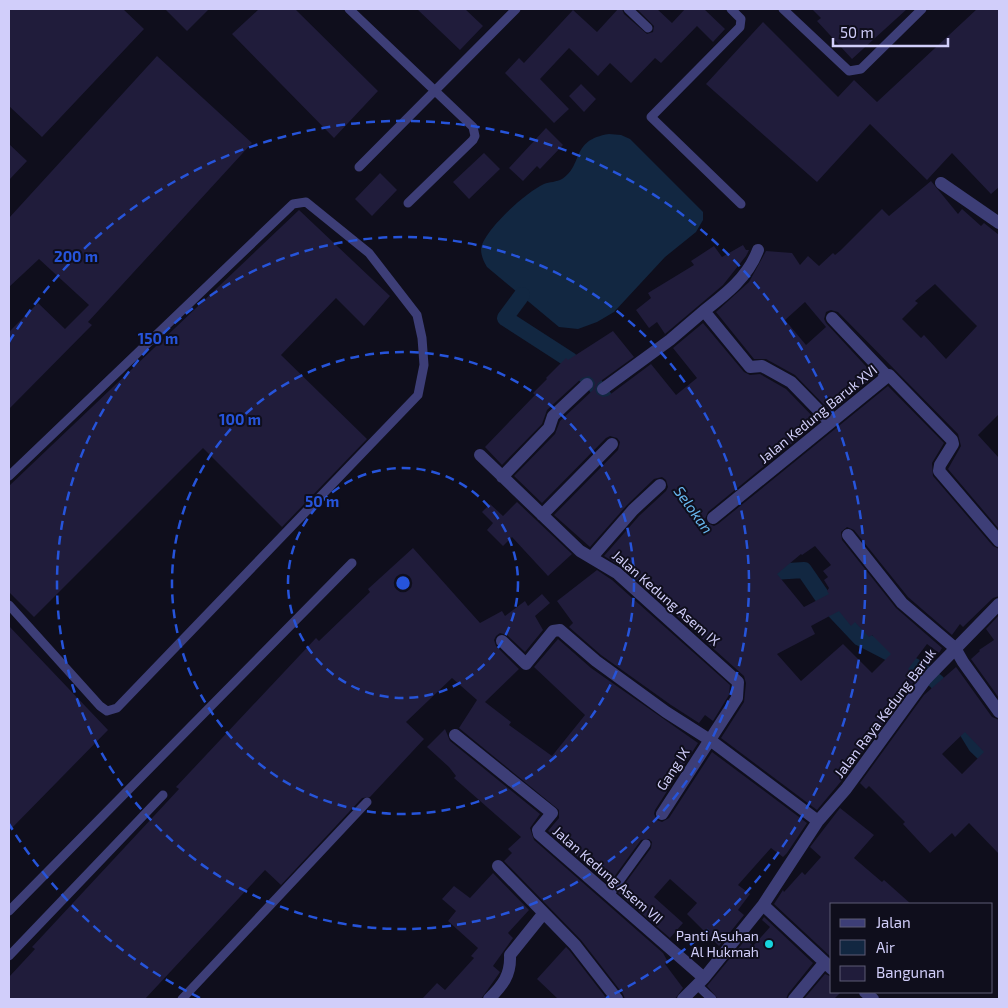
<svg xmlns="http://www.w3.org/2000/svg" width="1008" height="1008" font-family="'Exo 2',sans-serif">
<rect width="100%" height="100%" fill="#0f0e1c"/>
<path fill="#122741" d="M609 134 621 135 630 139 703 212V220L696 232 665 257 614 312 597 322 578 329 559 327 487 267C484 262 481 256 481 249 483 231 526 192 544 184 549 182 557 182 562 179 584 165 570 140 609 134Z"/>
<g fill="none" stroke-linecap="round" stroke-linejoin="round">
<path stroke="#122741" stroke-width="16" d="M522 295 505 318 570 360 595 385 617 415
M761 563 773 572 804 570 826 602 860 638 920 669 937 682 976 746 999 768"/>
</g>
<path fill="#201c3b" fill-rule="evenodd" d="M9 9H123L144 29 42 137 9 106Z
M165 9H209L187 31Z
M259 9H295L378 91 334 138 232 34Z
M417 9H465L483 26 460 50Z
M618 9H622L624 14 647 34 653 32 654 26 637 9H657L672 23 685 9H704L725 29 713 42 697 26 661 63 655 58 631 83 610 63 598 76 569 48 540 79 569 109 554 123 505 73 519 58 524 63 573 10 597 32Z
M812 9H907L852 59 817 21 821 18Z
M977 9H999V187L991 194 952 153 927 180 870 124 817 182 706 84 763 22 838 97 854 80 877 102Z
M157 56 252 143 88 322 92 325 9 409V332L38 303 65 329 89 305 39 259 9 287V218Z
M581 84 596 99 584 112 569 96Z
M546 128 563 145 540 169 537 166 523 181 509 168Z
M9 144 27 161 9 180Z
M484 153 500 169 469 199 453 182Z
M380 173 397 190 372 216 355 199Z
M931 181 958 214 962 209 981 226 984 223 999 235V414L978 435 999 458V529L948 469 961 446 958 434 838 312 831 310 826 312 824 319 826 323 875 376 831 412 795 375 766 359H754L716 312 749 282 766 251 792 253 800 265 808 256 819 266 833 253 835 255 841 250 882 209 889 216ZM935 284 977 326 946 359 924 335 921 338 902 319 918 303 915 301ZM805 302 826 327 806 345 785 320Z
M299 210 390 296 364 326 336 298 281 355 367 439 282 527 203 448 34 617 9 592V486Z
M743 245 746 250H749L746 256 723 285 665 334 657 322 649 328 636 310 651 298 648 293 694 265 691 261 714 246 722 257Z
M703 323 744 372 750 375 760 374 786 389 818 422 708 512 705 519 707 523 714 526 718 524 888 386 944 443 932 463 933 476 993 546 999 549V596L993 598 963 627 960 624 952 635 908 597 854 530 847 527 841 532 842 540 896 608 942 648 939 653 927 644 908 669 918 676 843 779 817 810 721 738 744 702 746 683 744 676 622 567 604 556 639 516 666 491 668 487 666 480 662 477 654 479 627 505 590 547 554 515 618 450 620 442 617 438 610 436 606 438 542 503 514 476 555 434 560 421 593 390 595 383 593 379 589 376 582 378 547 410 542 424 502 465 485 447 535 395 533 393 547 379 546 378 566 358 568 360 613 331 634 357 598 383 595 389 597 394 603 397 608 396 651 364 676 395 697 378 673 348ZM815 546 831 565 823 571 828 577 824 580 829 588 827 591 829 594 804 607 777 574 801 554 802 555ZM839 611 851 626 855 622 869 637 872 635 891 654 872 673 843 644 801 681 777 654 815 634 811 626Z
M517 502 572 554 548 576 512 537 503 546 487 530 493 523 482 512 490 504 503 516Z
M413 548 480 623 502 611 505 616 525 601 528 606 542 594 550 603 535 616 543 630 525 652 507 635 500 633 496 636 494 640 496 646 519 669 485 702 511 722 509 725 552 756 585 715 534 667 558 639 591 668 698 743 655 810 654 814 657 820 662 822 669 818 712 752 807 823 787 853 783 857 771 848 738 885 750 894 738 910 744 915 719 946 687 914 697 903 670 879 654 897 683 923 670 938 618 893 651 848 652 842 649 839 641 840 609 884 548 831 559 818V810L459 728 477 700 452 678 406 722 424 739 370 797 362 798 281 885 265 870 145 999H9V977L35 949 32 947 179 789 176 787 316 638 319 641 370 592 368 589Z
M597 570 612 580 730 685 729 695 713 721 705 715 699 723 671 705 601 655 569 627 573 623 557 601Z
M999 615V698L971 659 980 651 979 650 994 640 986 629Z
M9 626 108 730 9 831Z
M956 667 992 717 999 720V854L969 823 955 837 952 833 930 853 903 824 905 822 869 786 866 789 860 783 924 695ZM965 732 984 752 962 774 942 754Z
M445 729 450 741 540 814 530 828 534 840 663 953 668 962 665 964 683 988 675 999H625L623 994 581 940 504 861 512 853 508 849 521 837 454 778 456 776 449 767 427 747Z
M840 808 874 835 854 858 882 882 884 880 911 904H832V958L774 904 783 890 784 892 802 872 805 875 821 857 810 847Z
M493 873 529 910 508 933 513 938 493 966 500 972 498 975 481 999H422L437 983 445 990 474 958 471 956 478 948 448 921 456 911 442 899 454 886 470 898Z
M764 917 813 963 788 994 786 999H718L707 986 746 939 753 946 770 927 762 920Z
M566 947 569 950 607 999H558L537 979Z
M825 974 832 977V992H841L834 999H804Z"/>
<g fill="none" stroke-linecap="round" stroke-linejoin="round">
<path stroke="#3d3e77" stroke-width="9" d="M349 9 473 127 475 136 473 140 408 203
M628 9 648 28
M731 9 741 19 740 27 651 117 741 204
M783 9 849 71 861 69 922 9
M359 167 516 9
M9 476 293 204 306 202 369 253 417 315 422 338 424 365 418 395 117 708 107 711 100 706 9 605
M609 895 646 844
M9 911 352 563
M9 956 163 795
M697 985 712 999
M182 999 367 802"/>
<path stroke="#3d3e77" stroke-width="12" d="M941 183 999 223
M704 311C726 294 748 277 758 250
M832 318 886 375
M603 389 670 340 704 311 750 367 762 366 791 382 830 422
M480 455 580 551 617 573 738 682 737 698 662 814
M502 477 549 428 553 416 587 384
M542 515 612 444
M713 518 889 375 952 440 953 444 940 465 939 471 999 541
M848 535 902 603 955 648 963 662 999 712
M592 557 633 510 660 485
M502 641 526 664 553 631 560 630 596 661 666 712 710 740 818 821
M455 735 552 813 538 830 539 834 704 978
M498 866 575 945 617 999
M763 905 832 969
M865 992 873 999
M489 999C503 985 511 975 510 955L543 914
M683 999 704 978 763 905 818 821 846 789 926 679 999 604
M794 999 824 963"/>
</g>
<g fill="none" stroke="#2654da" stroke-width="2.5" stroke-dasharray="9 6">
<circle cx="403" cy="583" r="115"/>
<circle cx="403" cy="583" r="231"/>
<circle cx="403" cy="583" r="346"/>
<path d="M200 998A462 462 0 0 1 9 824M9 342A462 462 0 1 1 606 998"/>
</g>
<circle fill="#17d4dd" stroke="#0f0e1c" stroke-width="2" cx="769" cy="944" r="5"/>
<g text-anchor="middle" stroke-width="4" stroke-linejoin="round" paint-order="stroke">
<g font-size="14" fill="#d1cefa" stroke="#0f0e1c">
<text transform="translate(818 414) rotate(-39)" y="5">Jalan Kedung Baruk XVI</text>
<text transform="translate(666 598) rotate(41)" y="5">Jalan Kedung Asem IX</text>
<text transform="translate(885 713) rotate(-53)" y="5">Jalan Raya Kedung Baruk</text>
<text transform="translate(673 769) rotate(-57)" y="5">Gang IX</text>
<text transform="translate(608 875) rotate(41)" y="5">Jalan Kedung Asem VII</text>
</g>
<g font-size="14" fill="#d1cefa" stroke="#0f0e1c" text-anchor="end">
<text x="759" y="941">Panti Asuhan<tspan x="759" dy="16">Al Hukmah</tspan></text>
</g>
<g font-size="15" font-style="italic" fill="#67b7ef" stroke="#0f0e1c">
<text transform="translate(693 510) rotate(54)" y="5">Selokan</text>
</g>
</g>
<circle cx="403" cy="583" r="8" fill="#2654da" stroke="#0f0e1c" stroke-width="2.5"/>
<g font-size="15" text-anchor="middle" font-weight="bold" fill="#2654da" stroke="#0f0e1c" stroke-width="4" stroke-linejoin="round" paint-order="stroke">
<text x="76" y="262">200 m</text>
<text x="158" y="344">150 m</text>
<text x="240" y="425">100 m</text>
<text x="322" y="507">50 m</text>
</g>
<rect width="1008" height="1008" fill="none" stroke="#d1cefa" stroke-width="20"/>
<rect x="830" y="903" width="162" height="90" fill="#0f0e1c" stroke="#5d5b75"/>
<rect x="840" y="919" width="25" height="8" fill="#3d3e77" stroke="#5d5b75"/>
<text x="876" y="928" font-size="15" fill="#d1cefa">Jalan</text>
<rect x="840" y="940" width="25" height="15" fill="#122741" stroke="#5d5b75"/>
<text x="876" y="953" font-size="15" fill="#d1cefa">Air</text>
<rect x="840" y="966" width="25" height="15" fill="#201c3b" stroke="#5d5b75"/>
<text x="876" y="978" font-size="15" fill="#d1cefa">Bangunan</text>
<path d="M833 38v8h115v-8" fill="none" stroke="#d1cefa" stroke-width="2.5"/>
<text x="840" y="38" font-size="15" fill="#d1cefa" stroke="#0f0e1c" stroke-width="4" paint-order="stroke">50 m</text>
</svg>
